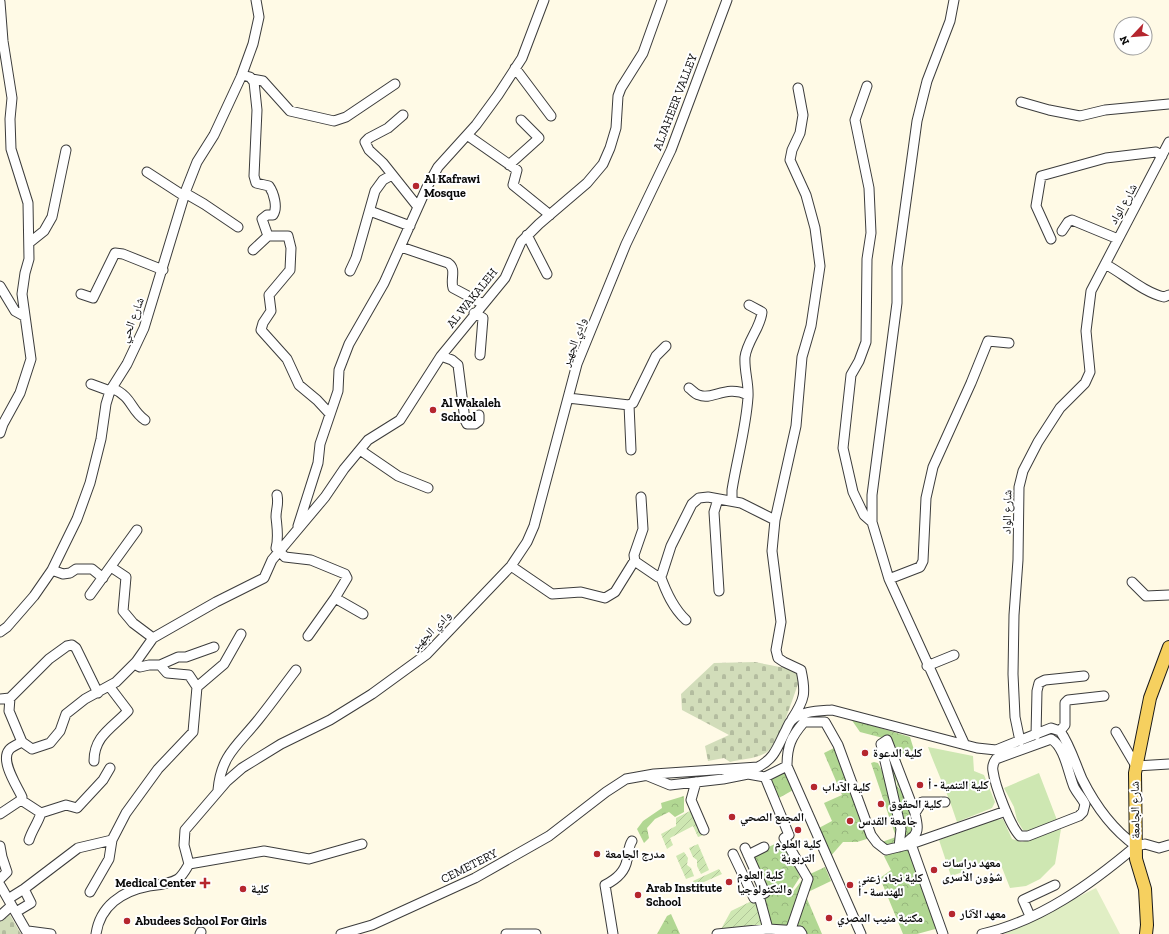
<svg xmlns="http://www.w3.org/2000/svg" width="1169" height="934" font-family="'Zilla Slab','Noto Naskh Arabic',serif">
<defs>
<pattern id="forest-crowns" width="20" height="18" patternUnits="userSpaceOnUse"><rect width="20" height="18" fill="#b1d792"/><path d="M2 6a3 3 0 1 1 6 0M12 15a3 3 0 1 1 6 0" fill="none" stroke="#97b77d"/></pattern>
<pattern id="cemetery-stones" width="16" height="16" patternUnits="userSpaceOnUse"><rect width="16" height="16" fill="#d2ddba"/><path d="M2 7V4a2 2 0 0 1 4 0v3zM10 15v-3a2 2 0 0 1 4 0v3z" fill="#b3bc9f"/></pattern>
<pattern id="garden-furrows" width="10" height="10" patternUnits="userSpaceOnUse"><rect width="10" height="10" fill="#cee7b2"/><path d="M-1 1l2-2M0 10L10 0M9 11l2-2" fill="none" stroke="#b0c598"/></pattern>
</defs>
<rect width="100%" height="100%" fill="#fffae6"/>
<path fill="#cee7b2" d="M928 747 973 756 974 771 984 775 995 802 992 808 957 822C949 796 937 772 928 747Z
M1039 773 1057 820 1028 831 1023 830 1017 820 1014 807 1004 788Z
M1003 819 1012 839 1022 842 1061 829 1055 864 1040 879 1026 886 1010 888 999 860 951 876 939 840 995 820Z"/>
<path fill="url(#forest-crowns)" d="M851 719 910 737 914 750 899 755 912 800 897 785 899 769 887 739 860 732Z
M882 745 897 769 896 785 905 795 916 829 900 846 892 785 880 761Z
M836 747 870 838 857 842H843L829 858 817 829 832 821 824 803 842 795 824 753Z
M874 762 878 763 890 786 900 829 895 848 879 843 896 837 871 763Z
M786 769 795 789 777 799 767 779Z
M684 796V812L675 817 669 812 655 819 647 828 649 838 644 843 637 829 643 821 662 808 661 803Z
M783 840 800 877 789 894 771 889 765 892 750 856Z
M910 848 939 928 917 934H903L880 878 891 870 884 856Z
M825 867 831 881 806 893 808 875Z
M805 876 789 930 769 927 761 897 771 892 790 896Z
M805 894 822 934H803L792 930Z
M671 914 680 934H657L667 916Z"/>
<path fill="url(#cemetery-stones)" d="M755 662 795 670 800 679C794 694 779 744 767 752 757 759 742 759 730 762L724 758 708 761 705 746 729 735 682 710 681 694 714 663Z
M10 915 21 934H0V919L4 916Z"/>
<path fill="url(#garden-furrows)" d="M692 810 704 835 698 837 693 826 670 838 673 845 667 849 661 834 676 826V818Z
M698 844 709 870 701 874 697 866V860L693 857 689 848Z
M684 852 688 858 687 865 691 868 694 876 686 879 676 856Z
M719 869 722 874 695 886 693 881Z
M758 898 766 926 720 931 731 911Z"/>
<path fill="#e0eec4" d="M1096 888 1120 934H1004Z"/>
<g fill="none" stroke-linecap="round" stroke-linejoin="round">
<defs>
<path id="minor" d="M954 0 950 21 927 81 917 121 897 267V303L872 495V522L889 579 964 743
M0 2 3 41 12 98 10 119 11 149 28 203 29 259 25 273 22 294 31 359 20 393 3 424 0 433
M515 68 551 116
M242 75 250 77 254 82 257 110 254 176 256 183 269 186C274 193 278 208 273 215H267L262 219 268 236H288L291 248 290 270 269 295 271 311 263 323 261 330 287 359 299 385 317 400 330 414
M252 79 263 81 290 111 334 121 346 117 395 84
M867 86 855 120 869 188 871 233 867 259 866 342 859 361 851 375 843 448 853 492 864 515 872 522
M1021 102 1049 110 1080 116 1105 110 1169 104
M403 115 388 128 369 138 365 142 369 150 383 163 418 207
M467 135 517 170 513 185 550 215
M509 165 539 138 521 120
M147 172 184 196
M185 193 204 204 238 227
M370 211 410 226
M1062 231 1068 222 1072 220 1118 239
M527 235 547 274
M1051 239 1036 206 1041 176 1106 158 1156 152 1162 156
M29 243 44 231 52 217 66 150
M401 247 448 263C457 269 450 279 453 288L483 304
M253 250 268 236
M1105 264C1124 274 1143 292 1164 297L1169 295
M350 271 356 258 375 191 383 180 392 175
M0 286 15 311 24 316
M81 294 93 298 115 253 123 254 163 270
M474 313 483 318 480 355
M441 356 452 360 458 365 465 420 467 424H475L479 421V415
M91 384 110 391
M112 388C133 397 130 410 145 420
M689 388C692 390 695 394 699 395 712 401 726 384 748 395
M568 398 629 405 633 403 656 356 666 346
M629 405 631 450
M360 450 398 476 428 488
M277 495C279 505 276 508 276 517 277 528 279 537 276 548L285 557 311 560 345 574 347 578 335 598 363 614
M718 499 714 512 719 591
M732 501V490C737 459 746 428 748 397 749 383 744 371 745 357 747 341 761 327 762 312L749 305
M298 526 318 463 320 444 338 391 339 370 349 344 384 283 427 187 438 167 476 125 498 95 522 58 544 0
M635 562 634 555 643 529 641 497
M511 566 552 594 581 592 605 598 615 592 633 563 636 562 658 577 662 574 671 546 692 504 699 498 708 497 741 503 775 520
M111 567 126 577 123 611 133 623 153 638
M52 570 63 574 70 573 76 569H92L103 578
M660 575C666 592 673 608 686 620
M889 579 920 567 923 561 926 498 933 467 971 383 988 341 1009 343
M1132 582 1146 596 1169 595
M90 595 137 530
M0 632 7 627 34 596 52 570 77 519 90 483 101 439 106 404 110 391 127 364 144 328 186 190 197 162 214 135 241 77 253 44 259 17 256 0
M308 636 335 598
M160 665 178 657H186L214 647
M927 666 954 655
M197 687 224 664 241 634
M10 698 9 711 22 742
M0 699 10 698 49 659 67 646 72 645 76 648 98 693
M792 719C805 699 806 693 801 670L784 662 778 658 776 650 781 622 772 551 775 520 796 426 802 357 811 326 820 266 815 228 806 195 790 160 792 150 800 133 803 115 798 88
M1060 731 1065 725V703L1068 700 1104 696
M1116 732 1136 766 1169 764
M1036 735 1037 691 1039 683 1045 680 1084 676
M1051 739C1065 747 1068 773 1074 787 1077 793 1082 798 1085 804L1083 812 1079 816 1028 836H1020C1010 826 995 786 993 771 992 766 993 763 996 759Z
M1020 741 1015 717 1013 674 1014 615 1018 560 1019 487 1023 471 1038 442 1060 408 1085 383 1090 372 1086 331 1091 291 1169 142
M94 761C94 736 112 728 128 711L109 686
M648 776 670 785 723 779 748 774 765 777 789 835 784 838 808 879 790 932
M765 777 787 766
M696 782 691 800 704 830
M218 790C221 755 238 745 258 720 271 704 283 687 296 670
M21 800 41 813 66 805 77 808 103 780 110 768
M0 814 21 800 22 797C17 786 0 761 9 750 11 747 18 744 22 742L32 749 50 743 60 731 66 714 85 699 116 682 136 662 153 638 216 602 264 578 272 560 325 497 344 469 368 440 400 420 441 356 505 278 521 242 539 224 587 183 603 164 610 148 616 128 618 96 621 88 643 53 662 0
M29 840C32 830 38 823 41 813
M907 843C909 839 911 839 914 836 920 830 916 820 915 813L922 802H945
M911 844 1006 811
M0 846 2 857 7 872 0 879
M1136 846 1145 844 1159 848 1169 845
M899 847 901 829 881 744 887 740 915 813
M733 854 754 898 765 893 745 848
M748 855 764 847
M189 864 264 851 309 859 362 844
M0 885 28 934
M90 892 109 859 112 840
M759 896 768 929
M8 899 24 889 78 848 112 840 126 813 158 769 193 732 197 687 189 675 167 673 160 665H149L140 667 134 664
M16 912 31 903 24 889
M0 916 11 906
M1030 916 1023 900 1055 885
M28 931 51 934
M96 934C100 906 122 891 149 886 158 885 170 884 178 879 183 875 186 869 189 864L184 845 185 830 227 781 242 768 281 744 330 720 372 694 427 654 511 566 527 542 534 526 577 364 626 244 671 150 727 0
M200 934 201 932
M341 934 372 925 475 878 549 836 606 792 626 779 654 774 758 767C774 759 777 748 785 732 787 729 788 724 791 721 800 711 819 711 832 710L977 748 996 750 1051 728 1060 731C1070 745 1075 763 1082 779 1095 805 1112 829 1136 846
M506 934H536
M613 934 605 885C615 880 625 872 627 860 629 853 628 847 632 841
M717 934 768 929 800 931 802 934
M861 934 787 766C787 746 791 737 804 722H825L838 745 871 835 877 843 886 850 911 844 943 934
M982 934C1040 921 1091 884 1136 846"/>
<path id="major" d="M1146 934 1147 925 1145 889 1136 859 1135 773 1150 698 1169 647"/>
</defs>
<use href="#minor" stroke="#3c3c3c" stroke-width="11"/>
<use href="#major" stroke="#1a1a1a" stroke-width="14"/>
<use href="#minor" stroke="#fff" stroke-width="9"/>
<use href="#major" stroke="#f6d05f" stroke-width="12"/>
</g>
<g fill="#b5262e" stroke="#fff" stroke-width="1.5">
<circle cx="416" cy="186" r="4"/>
<circle cx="433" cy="410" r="4"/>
<circle cx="865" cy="753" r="4"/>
<circle cx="920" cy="785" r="4"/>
<circle cx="814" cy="787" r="4"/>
<circle cx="881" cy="804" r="4"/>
<circle cx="732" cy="817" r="4"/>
<circle cx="850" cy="821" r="4"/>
<circle cx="798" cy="830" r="4"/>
<circle cx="597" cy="854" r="4"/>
<circle cx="934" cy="870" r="4"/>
<circle cx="729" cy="882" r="4"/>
<path d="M203 877h4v4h4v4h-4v4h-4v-4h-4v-4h4z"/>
<circle cx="850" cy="885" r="4"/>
<circle cx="243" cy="889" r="4"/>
<circle cx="638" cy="895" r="4"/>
<circle cx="952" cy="914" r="4"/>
<circle cx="829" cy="918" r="4"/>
<circle cx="127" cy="921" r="4"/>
</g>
<g text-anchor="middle" stroke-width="4" stroke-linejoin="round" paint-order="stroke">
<g font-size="12" fill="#090909" stroke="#fff">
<text transform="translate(675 102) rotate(-69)" y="4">ALJAHEER VALLEY</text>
<text transform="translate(1123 204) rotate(-61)" y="4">شارع الواد</text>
<text transform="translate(472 298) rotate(-51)" y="4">AL WAKALEH</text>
<text transform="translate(132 320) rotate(-69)" y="4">شارع الحي</text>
<text transform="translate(574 342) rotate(-70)" y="4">وادي الجهير</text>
<text transform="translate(1007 512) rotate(-89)" y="4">شارع الواد</text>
<text transform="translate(431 631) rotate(-45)" y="4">وادي الجهير</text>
<text transform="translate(1135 810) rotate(-91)" y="4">شارع الجامعة</text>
<text transform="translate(469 866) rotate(-27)" y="4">CEMETERY</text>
</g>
<g font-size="12" font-weight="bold" fill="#090909" stroke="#fff" text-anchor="start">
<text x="424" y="183">Al Kafrawi<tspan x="424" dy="14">Mosque</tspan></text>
<text x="441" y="407">Al Wakaleh<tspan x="441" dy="14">School</tspan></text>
<text x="873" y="757">كلية الدعوة</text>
<text x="928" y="789">كلية التنمية - أ</text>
<text x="822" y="791">كلية الآداب</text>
<text x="889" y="808">كلية الحقوق</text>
<text x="740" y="821">المجمع الصحي</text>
<text x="858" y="825">جامعة القدس</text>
<text x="798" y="848" text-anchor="middle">كلية العلوم<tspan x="798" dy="14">التربوية</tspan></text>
<text x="605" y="858">مدرج الجامعة</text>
<text x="942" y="867">معهد دراسات<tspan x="942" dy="14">شؤون الأسرى</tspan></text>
<text x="737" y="879">كلية العلوم<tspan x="737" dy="14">والتكنولوجيا</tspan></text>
<text x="858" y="882">كلية نجاد زعني<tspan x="858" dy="14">للهندسة - أ</tspan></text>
<text x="196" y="887" text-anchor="end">Medical Center</text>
<text x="646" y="892">Arab Institute<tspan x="646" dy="14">School</tspan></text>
<text x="251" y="893">كلية</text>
<text x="960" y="918">معهد الآثار</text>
<text x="837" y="922">مكتبة منيب المصري</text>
<text x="135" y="925">Abudees School For Girls</text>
</g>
</g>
<g transform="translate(1133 36) rotate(244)"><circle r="19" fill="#ffffff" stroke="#9d9d9d"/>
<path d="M0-3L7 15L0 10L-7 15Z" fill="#b5262e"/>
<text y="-6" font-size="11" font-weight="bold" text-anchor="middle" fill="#090909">N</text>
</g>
</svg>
